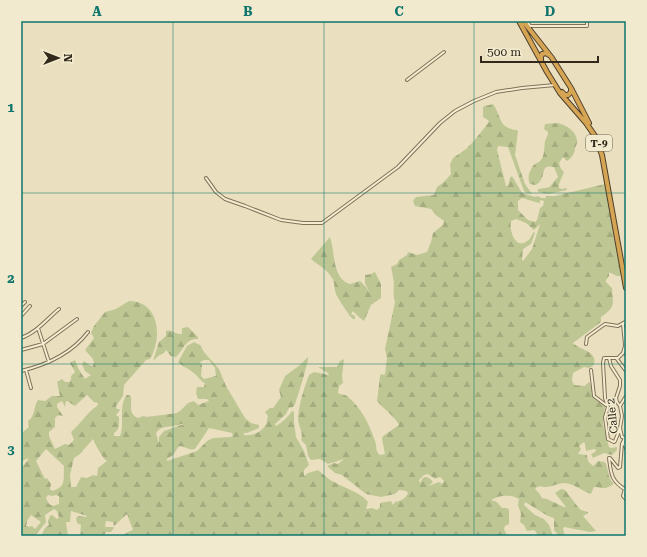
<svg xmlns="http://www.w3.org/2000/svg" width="647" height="557" font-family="'Roboto Serif',serif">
<defs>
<pattern id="forest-firs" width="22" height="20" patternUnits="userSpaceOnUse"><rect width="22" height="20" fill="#bec794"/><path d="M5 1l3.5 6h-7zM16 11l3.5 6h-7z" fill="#a4ab7f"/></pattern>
</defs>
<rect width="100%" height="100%" fill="#eae0bf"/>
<path fill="url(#forest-firs)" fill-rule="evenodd" d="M493 104C502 117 498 128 517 130L518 131 515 155 525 184 532 194 527 193 524 191 508 147 498 146 497 150 506 186H508L510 178 512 176 522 193 535 197 538 196 541 198H546V196H555L605 184 621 274 620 276H617L609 272V276L606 280V282L612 288C613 304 616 307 601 317V322L573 343C579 350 600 351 593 366L589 368 584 367 573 373 572 380 574 385 585 386 589 382 590 383 594 396 605 406 603 424 609 447 611 448 617 447V450L612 455 604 453 593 458 591 454 595 452 596 450 594 449 586 451 585 444 584 442 579 446 581 449 578 454 587 455 588 461 593 466 598 461 605 462C609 469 607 478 614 484 605 490 603 488 594 487L591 494C582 491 575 484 565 483 558 483 552 487 546 487 541 487 538 485 535 489L539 493 542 498 547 499 564 507H566L555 493 561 489 565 490 578 507 581 510 588 512V513L583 516 596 531 590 532 564 527 563 529 565 536H559L554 530V518L548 516 525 502 524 505 535 515 544 519 549 525 553 536H535L537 534 536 532 534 530 527 531 524 525 520 522 521 514 518 505 519 499C511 494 499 495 491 500L497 502 502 508H507L509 510V524L505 526 504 529 507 536H494L493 534H489L487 536H122L128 532 133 530 127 514 114 526 113 522 106 521 105 527H113L114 528 111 532H106L104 536H80L81 525 77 523 76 518 78 516 86 517 87 516 71 511 70 522H66L68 536H41L45 528 49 525 48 521 50 516 52 515 57 519 59 517 57 511 54 509 45 515 46 522 35 536H21V467H22L28 460V458L21 462 22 441 21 430 23 432 29 427 28 421C36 415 33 407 38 400L45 401 52 396H60L57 382 62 379 65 382H69L71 380V376L75 372 70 363 75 360 78 368 85 379 91 375 85 371 82 364 84 361 92 367 94 363 93 359 85 350 94 338 91 333 94 326 105 312 116 309 129 301C159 301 163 337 150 359L146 360 124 385 123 396 116 406 117 409H119L120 410 116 415 119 417C119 424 120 429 114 433V436H120C125 425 118 404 127 395H130L131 397C132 405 128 414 138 418L143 416 147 417 177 413 181 410 188 403 194 401 198 405 209 401 207 399H198L196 393 197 387H204L205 383C200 381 199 377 195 374 190 369 183 367 178 362L187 346 194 342 200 345 204 352 219 369 226 386 245 418 251 423 259 425V428L247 433H244V435C252 436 260 433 265 426 267 424 267 419 268 416L265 412 270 408H273L281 397 279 390 285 376 300 365 308 357V360L303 379 295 404 293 407 289 408 286 414 275 424 276 426C283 422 288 417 292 411L294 412V422L296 437 304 451 309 465 304 470V476L308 473 318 470C324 475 329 480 336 483 347 489 361 493 368 502L366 509 372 508 377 510 380 507V503L391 501 393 505 395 502C401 501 406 498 408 493L406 491 399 490 395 494 381 497 366 494 342 475 335 473 327 466 334 463 338 464 344 459 328 464 320 459 311 460 308 456 306 445 301 440C304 433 298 426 298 418 299 404 304 388 309 375L314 372 329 375 328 373 318 367H337L340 361 344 359 342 376 343 383 339 386 338 393C341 395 344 394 347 396 360 406 370 425 375 441 377 446 375 451 380 455L385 454 382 439 383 436 399 425C396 418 383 408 377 401L380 376 381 374 384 375 385 374 387 358 385 349 395 302C392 293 395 285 393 277 392 273 392 271 391 267L397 264 399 260 407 255 408 252 417 255 427 252 431 242 433 233 443 225 444 221 437 216 431 209 415 206 413 201 416 197 434 195 437 187 444 182 451 174 450 164 453 158 466 149 474 141 489 122 488 120 483 117V107L485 106ZM522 198 539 203 540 202V200L544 201 543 206 540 208 537 220 535 222 528 220 518 210V201ZM516 219 526 223 534 230 540 224 532 249 523 261 522 260 523 249 531 244 535 233 534 232 533 233C531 236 530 240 527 241 515 250 509 230 511 221ZM204 360H209L215 368 216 376 204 379 201 376 202 365 200 362ZM87 395 94 402 98 403 97 406C86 413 81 424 71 432L74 440 69 445 65 444 55 449 49 436V432L55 427V418L58 415 63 416 57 407V404L62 401 65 407 66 401H67L75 406ZM181 424H184L164 431 159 437V444L156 433C162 424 173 428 181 424ZM209 428 232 433 233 436 230 437 213 438 207 441 197 451 167 461V459L173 455 179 446C185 446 189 451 195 449ZM93 439C95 444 103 459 107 461L98 468 97 476 93 475 87 478 81 477 76 487H71L70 475 74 458 80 454ZM46 449 64 466C63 478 67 487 52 491L50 489 51 484 47 478 45 479 36 461ZM428 474 435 479 440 477 444 481 442 484 439 482 428 486 433 482C431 479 426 474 422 479 422 480 421 482 420 483L419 480 424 475ZM48 495 52 496 56 495 59 496V504L53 506 49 504 46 498ZM31 515 41 522 35 529 32 526 29 527 26 526 27 523V521Z
M557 123C565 124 578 132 577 142 577 144 576 146 575 148 575 153 572 158 567 161L563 157 559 163 561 169 564 172 559 184V188L562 189 566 188 567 190 548 194 538 192V189C555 187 547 188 558 177L554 167C540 164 546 174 540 181 540 182 536 185 535 185L530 184C527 178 529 171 533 166 535 163 539 163 541 160 545 155 544 147 545 141 546 138 548 136 548 132L544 129 545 124Z
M330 237C335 251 332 279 350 284L360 281 366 287 370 294 365 283V275L371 274 375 272 381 284V298L371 305 364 321 359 317 353 311 351 314 355 316V319H353C350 317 337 297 336 294 334 289 335 282 332 278 328 270 318 265 311 259Z
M188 327 198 337V339C186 338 183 350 176 357L171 356 166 350 164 353 158 356 153 361 159 342 166 336V331C171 329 176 335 182 334V328Z"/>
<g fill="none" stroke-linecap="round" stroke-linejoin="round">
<defs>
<path id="minor" d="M527 21 530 26H587V21
M407 80 444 52
M206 178 216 192 225 199 245 206 281 220 303 223H322L398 167 440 123 455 111 474 101 496 92 522 88 555 85
M21 306 25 302
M21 316 30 306
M624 323 623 324 626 354
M38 328 49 362
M21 338C36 333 47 319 59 309
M586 344 587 337 605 324 618 326 625 322
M21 350 43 344 77 319
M609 358 611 366 620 380V386L616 398 617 402 620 406 622 416 620 428 622 437 625 438 622 444 620 467 618 468 610 458H609C611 474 611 481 626 490
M617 359 626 371
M26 370 31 388
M591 370 594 396 606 405
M21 371C46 365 72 353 88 332
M620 406 626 396
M620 429 615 441 614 442 608 439 605 417 608 407 605 398 603 363 604 358H618L623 353 625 346
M623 442 626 448
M625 489 623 496 626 499"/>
<path id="highway" d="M519 21 547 72 560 93 586 123 595 136 602 155 626 288
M523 21 552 58 571 88 589 123
M541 61V57L542 54 546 53 549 55
M562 92 565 95H568L571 92V89"/>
</defs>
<use href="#minor" stroke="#817159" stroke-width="4"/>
<use href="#highway" stroke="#4f3f2d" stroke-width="6"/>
<use href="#minor" stroke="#f6edd1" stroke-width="2"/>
<use href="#highway" stroke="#d6a553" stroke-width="4"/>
</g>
<path fill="none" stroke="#0f766e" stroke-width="1" stroke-opacity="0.55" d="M173 21V536M324 21V536M474 21V536M21 193H626M21 364H626"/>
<g text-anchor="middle" stroke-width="3" stroke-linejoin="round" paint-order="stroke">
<rect fill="#f2eace" stroke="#6c6251" stroke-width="1" x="586" y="135" width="26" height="16" rx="3"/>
<g font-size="10" font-weight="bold" fill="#32281c">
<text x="599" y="147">T-9</text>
</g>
<g font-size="11" fill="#32281c" stroke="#f2eace">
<text transform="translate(612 416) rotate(-96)" y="4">Calle 2</text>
</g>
</g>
<rect width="647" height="557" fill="none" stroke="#f2eace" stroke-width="44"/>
<g transform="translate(58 58) rotate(90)" stroke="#f2eace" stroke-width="3" paint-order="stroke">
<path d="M0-3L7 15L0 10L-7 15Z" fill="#32281c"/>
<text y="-6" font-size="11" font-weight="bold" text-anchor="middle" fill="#32281c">N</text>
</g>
<path d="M481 56v6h117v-6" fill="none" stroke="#32281c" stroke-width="2"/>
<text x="487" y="56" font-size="12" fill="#32281c" stroke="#f2eace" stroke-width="3" paint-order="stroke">500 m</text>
<rect x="22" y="22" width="603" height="513" fill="none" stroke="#0f766e" stroke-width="1.5"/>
<g font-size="13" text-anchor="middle" font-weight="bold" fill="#0f766e">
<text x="97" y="16">A</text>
<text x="248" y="16">B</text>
<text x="399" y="16">C</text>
<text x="550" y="16">D</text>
<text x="11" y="112">1</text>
<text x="11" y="283">2</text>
<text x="11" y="454">3</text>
</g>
</svg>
